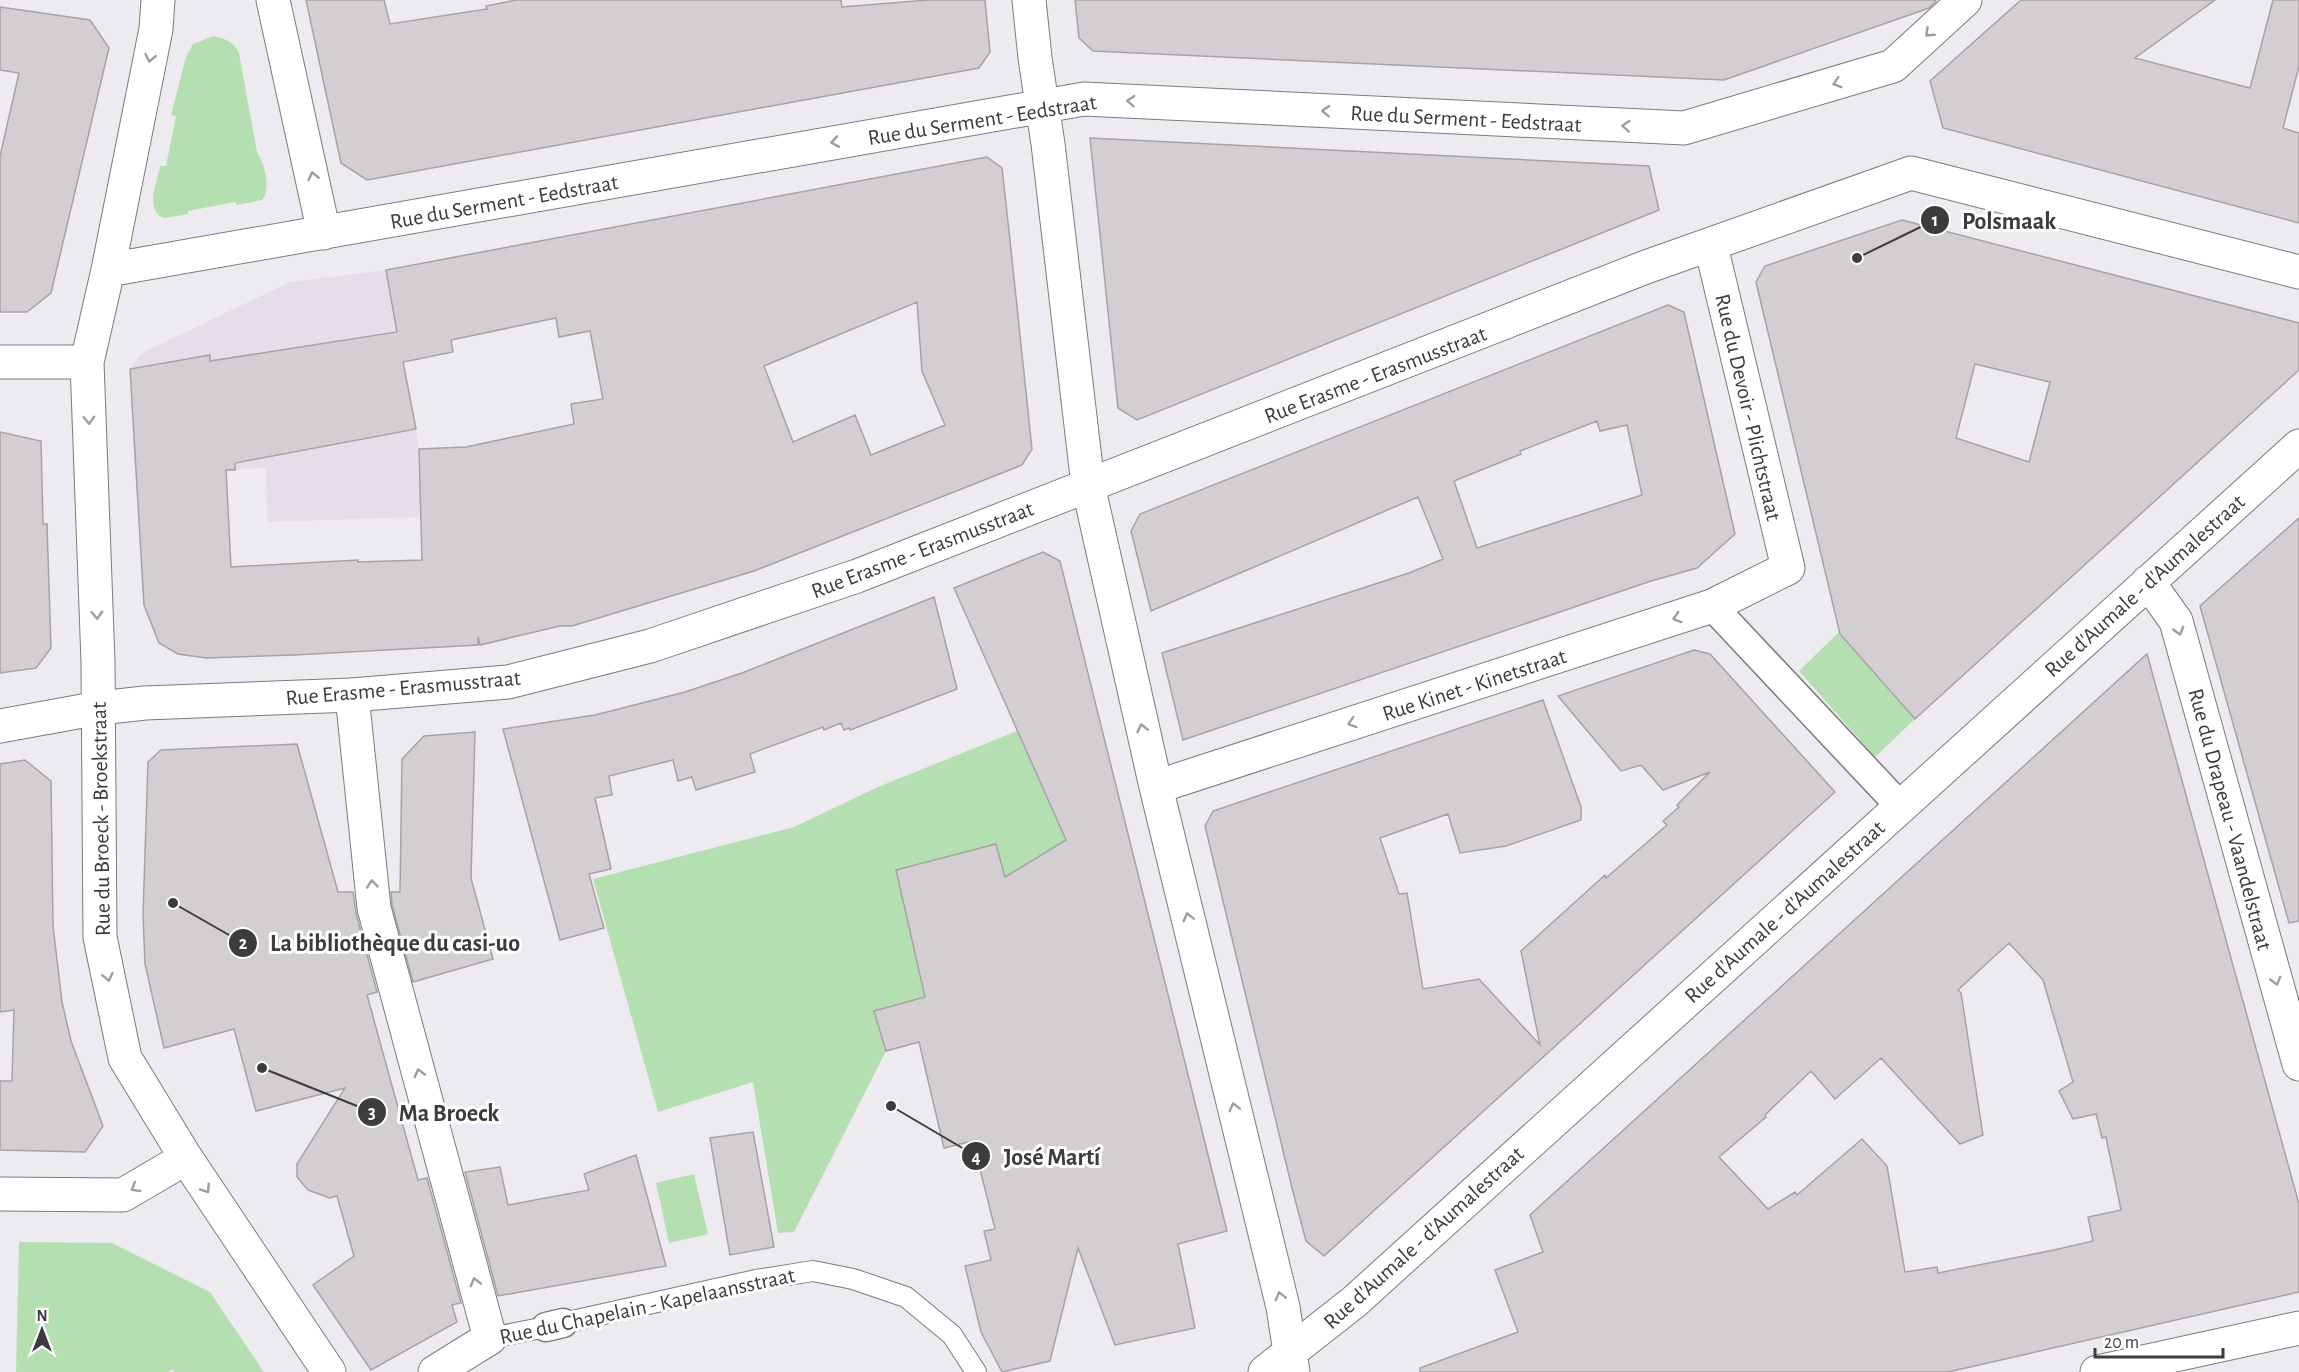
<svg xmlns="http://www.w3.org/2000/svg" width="2299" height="1372" font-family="'Alegreya Sans',sans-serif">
<rect width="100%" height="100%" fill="#eeebf0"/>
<path fill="#e5dee9" d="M386 270 416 429 419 449 421 517 267 522 266 468 135 476 130 369 140 354 290 282Z"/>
<path fill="#b4dfb1" d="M213 36C225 39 234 41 239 53L257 152C264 163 272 189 262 200L237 205 235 202 188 211V214L165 218 159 216C147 202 157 182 160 166H166L176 116 171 115 186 57 193 44Z
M1839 632 1915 719 1875 757 1799 671Z
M1017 731 1066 840 1060 843 1070 884 922 1041 886 1051 794 1232 778 1233 753 1082 658 1112 593 879 794 827 878 787Z
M694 1174 708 1234 669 1243 656 1183Z
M19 1242 112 1243 210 1292 264 1372H174L173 1369 168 1372H16Z"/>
<path fill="#d2ced2" stroke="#a6a2a6" stroke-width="1.5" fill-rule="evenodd" d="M306 0H384L390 24 487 9 486 6 516 0H841L842 7 928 0H985L990 52 979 68 367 180 341 163Z
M1075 0H1936V1L1929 8 1724 80 1093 51 1079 38Z
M2021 0H2215L2135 58 2250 88 2273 0H2299V66L2283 128 2299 133V223L1943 128 1930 81Z
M0 7 90 20 109 48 51 293 27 312H0V156L19 73 0 70Z
M1090 138 1649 166 1659 210 1137 420 1118 408Z
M987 157 1002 168 1009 231 1032 449 1022 465 754 571 572 626H560L480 645 478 637V645L294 655 206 658 178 654 159 643 144 605 130 369 210 355V361L397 332 386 270ZM917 302 922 371 945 425 871 455 855 415 793 442 764 366ZM556 318 559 337 590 331 603 399 571 404 574 424 466 447 419 449 422 560 358 562V560L231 567 226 470H235V463L416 429 403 362 453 352 451 340Z
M1902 220 2299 323V370L1915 719 1840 634 1756 282 1765 266ZM1975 364 2050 382 2029 462 1956 438Z
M1668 305 1684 312 1735 534 1697 568 1651 581 1183 740 1162 653 1409 573 1443 559 1418 497 1151 611 1131 531 1140 514ZM1597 421 1600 431 1627 425 1642 495 1477 548 1454 481 1521 454 1520 451Z
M0 432 41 441 43 524H47L51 648 36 668 0 673Z
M2299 518V921L2289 923 2200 606Z
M1043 552 1060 561 1227 1231 1178 1244 1195 1328 1115 1345 1078 1248 1050 1361 1002 1372 981 1332 965 1266 991 1260 984 1231 995 1229 973 1141 944 1148 919 1042 886 1051 874 1011 925 997 896 870 996 844 1005 877 1066 840 954 588Z
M934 597 957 689 850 730 849 728 844 730 841 723 824 730 823 727 750 754 755 772 696 790 692 777 678 781 673 760 609 776 612 795 595 798 611 869 589 874 604 928 560 940 503 729 595 715 685 692 742 673Z
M1694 650 1710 654 1835 792 1324 1256 1306 1241 1292 1188 1205 826 1213 811 1543 700 1581 807V820L1506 846 1460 853 1448 814 1380 838 1399 894 1407 893 1423 989 1479 979 1540 1045 1521 951 1605 875 1606 878 1667 825 1663 821 1679 807 1677 805 1710 772 1663 790 1641 765 1621 771 1558 696Z
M2147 654 2299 1204V1292L1948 1372H1420V1368L1518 1332 1495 1270 1543 1252 1530 1215ZM2009 943 2043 980 2073 1082 2059 1091 2073 1119 2096 1114 2102 1138 2106 1137 2121 1210 2088 1217 2093 1241 2054 1250 1938 1273 1937 1267 1905 1272 1887 1166 1862 1139 1797 1195 1795 1192 1768 1209 1719 1157 1766 1117 1765 1115 1811 1071 1835 1099 1881 1058 1960 1144 1983 1135 1961 993 1958 990Z
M475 732 471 878 493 959 413 982 392 905 391 892H400L402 759 424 736Z
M297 744 338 892H353L356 913 377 992 367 995 418 1180 427 1178 461 1303 452 1305 457 1322 371 1370 313 1285 354 1256 337 1196 330 1198 308 1190 297 1177V1164L345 1088 256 1111 234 1029 164 1048 145 964 143 915 148 762 161 750Z
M25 760 51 781 53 926 62 1002 71 1041 103 1126 85 1152 0 1150V1081H12L14 1010 0 1012V764Z
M753 1132 774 1247 730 1255 710 1138Z
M636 1155 666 1266 498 1296 465 1172 500 1167 508 1205 589 1190 584 1174Z"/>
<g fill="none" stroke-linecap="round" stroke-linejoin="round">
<defs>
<path id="service" d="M563 1323 756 1280 813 1271 853 1279 906 1297 952 1335 976 1372
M490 1338 546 1327"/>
<path id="pedestrian" d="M1712 606 1900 806
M546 1327 563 1323"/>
<path id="minor" d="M158 0 156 29 108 270 87 362 98 662 100 937 125 1058 186 1158 329 1372
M273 0 324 233
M1029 0 1035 58 1048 144 1088 485 1156 787 1283 1307 1293 1372
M108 270 1084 99 1684 128 1893 66 1965 0
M0 362H87
M2148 582 2176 621 2299 1064
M352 695 374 908 490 1338 435 1372
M1156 787 1712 606 1788 568 1711 246
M0 1194 123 1195 186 1158
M1265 1372 1354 1302 2299 446
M2097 1372 2299 1328"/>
<path id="tertiary" d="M0 726 99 708 145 703 352 695 508 682 650 646 857 576 1646 267 1911 173 2299 272"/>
</defs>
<use href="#service" stroke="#7d7a7f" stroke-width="22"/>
<use href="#pedestrian" stroke="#7d7a7f" stroke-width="31"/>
<use href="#minor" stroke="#7d7a7f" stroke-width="35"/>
<use href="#tertiary" stroke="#7d7a7f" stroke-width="35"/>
<use href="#service" stroke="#fff" stroke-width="20"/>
<use href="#pedestrian" stroke="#fff" stroke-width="28"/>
<use href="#minor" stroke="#fff" stroke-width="33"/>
<use href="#tertiary" stroke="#fff" stroke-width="33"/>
</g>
<defs><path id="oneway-chevron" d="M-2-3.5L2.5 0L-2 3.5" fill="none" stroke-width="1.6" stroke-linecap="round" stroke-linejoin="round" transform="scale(1.5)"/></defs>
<g stroke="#9e9d9e">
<use href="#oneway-chevron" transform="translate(1929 33) rotate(137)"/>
<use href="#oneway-chevron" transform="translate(150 58) rotate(101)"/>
<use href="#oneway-chevron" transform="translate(1837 83) rotate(163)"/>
<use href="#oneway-chevron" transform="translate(1131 101) rotate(-177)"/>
<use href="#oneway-chevron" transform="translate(1326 111) rotate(-177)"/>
<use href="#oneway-chevron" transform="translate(1626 126) rotate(-177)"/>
<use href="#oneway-chevron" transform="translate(835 142) rotate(170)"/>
<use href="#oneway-chevron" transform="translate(313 176) rotate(-102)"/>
<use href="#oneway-chevron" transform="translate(89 420) rotate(88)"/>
<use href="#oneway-chevron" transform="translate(97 615) rotate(88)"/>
<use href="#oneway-chevron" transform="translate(1677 618) rotate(162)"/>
<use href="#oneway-chevron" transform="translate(2179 631) rotate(75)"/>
<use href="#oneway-chevron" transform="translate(1352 723) rotate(162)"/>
<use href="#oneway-chevron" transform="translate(1142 728) rotate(-103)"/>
<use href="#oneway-chevron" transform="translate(372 884) rotate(-96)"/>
<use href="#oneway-chevron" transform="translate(1188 917) rotate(-104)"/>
<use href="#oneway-chevron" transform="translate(108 977) rotate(78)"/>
<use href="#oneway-chevron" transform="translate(2276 981) rotate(75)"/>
<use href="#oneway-chevron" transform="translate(419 1073) rotate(-105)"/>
<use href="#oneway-chevron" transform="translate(1234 1107) rotate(-104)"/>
<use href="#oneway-chevron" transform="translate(135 1188) rotate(149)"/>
<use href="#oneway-chevron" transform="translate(206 1189) rotate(56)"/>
<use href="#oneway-chevron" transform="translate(475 1282) rotate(-105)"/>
<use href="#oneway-chevron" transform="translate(1280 1296) rotate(-104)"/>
</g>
<g text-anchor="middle" stroke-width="6" stroke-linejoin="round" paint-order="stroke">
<g font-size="22" fill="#3c3b3d" stroke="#fff">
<text transform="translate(1466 118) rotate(3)" y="8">Rue du Serment - Eedstraat</text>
<text transform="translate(982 119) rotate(-9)" y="8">Rue du Serment - Eedstraat</text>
<text transform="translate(504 201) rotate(-10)" y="8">Rue du Serment - Eedstraat</text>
<text transform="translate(1375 374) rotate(-21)" y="8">Rue Erasme - Erasmusstraat</text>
<text transform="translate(1749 407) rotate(77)" y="8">Rue du Devoir - Plichtstraat</text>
<text transform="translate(922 549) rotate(-21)" y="8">Rue Erasme - Erasmusstraat</text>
<text transform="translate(2144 585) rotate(-42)" y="8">Rue d'Aumale - d'Aumalestraat</text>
<text transform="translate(1474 684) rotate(-18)" y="8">Rue Kinet - Kinetstraat</text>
<text transform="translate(403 687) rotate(-5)" y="8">Rue Erasme - Erasmusstraat</text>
<text transform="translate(100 819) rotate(-91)" y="8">Rue du Broeck - Broekstraat</text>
<text transform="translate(2231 819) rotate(75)" y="8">Rue du Drapeau - Vaandelstraat</text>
<text transform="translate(1784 911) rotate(-42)" y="8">Rue d'Aumale - d'Aumalestraat</text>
<text transform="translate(1423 1237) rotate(-42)" y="8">Rue d'Aumale - d'Aumalestraat</text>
<text transform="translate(647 1305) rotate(-12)" y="8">Rue du Chapelain - Kapelaansstraat</text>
</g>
</g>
<path fill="none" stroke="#3c3b3d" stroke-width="2" d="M1857 258L1935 220M173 903L243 943M262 1068L372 1112M891 1106L976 1156"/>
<g fill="#3c3b3d" stroke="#fff" stroke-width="2">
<circle cx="1857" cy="258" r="6"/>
<circle cx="173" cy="903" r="6"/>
<circle cx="262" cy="1068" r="6"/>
<circle cx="891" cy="1106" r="6"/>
<circle cx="1935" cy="220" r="15"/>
<circle cx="243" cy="943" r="15"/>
<circle cx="372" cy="1112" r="15"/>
<circle cx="976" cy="1156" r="15"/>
</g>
<g font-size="18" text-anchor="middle" font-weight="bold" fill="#fff">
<text x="1935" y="226">1</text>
<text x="243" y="949">2</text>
<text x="372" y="1118">3</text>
<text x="976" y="1163">4</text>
</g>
<g font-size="24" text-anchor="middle" font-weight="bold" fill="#3c3b3d" stroke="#fff" stroke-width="6" stroke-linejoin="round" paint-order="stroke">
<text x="2009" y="229">Polsmaak</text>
<text x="395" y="951">La bibliothèque du casi-uo</text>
<text x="449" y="1121">Ma Broeck</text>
<text x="1052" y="1165">José Martí</text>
</g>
<g transform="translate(42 1330)" stroke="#ffffff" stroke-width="4.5" paint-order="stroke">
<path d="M0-4.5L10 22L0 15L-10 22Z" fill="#3c3b3d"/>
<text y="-9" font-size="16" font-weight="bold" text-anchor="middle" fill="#3c3b3d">N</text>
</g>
<path d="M2095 1348v9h128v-9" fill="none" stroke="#3c3b3d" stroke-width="3"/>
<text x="2104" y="1348" font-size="18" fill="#3c3b3d" stroke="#ffffff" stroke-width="4.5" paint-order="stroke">20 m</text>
</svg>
